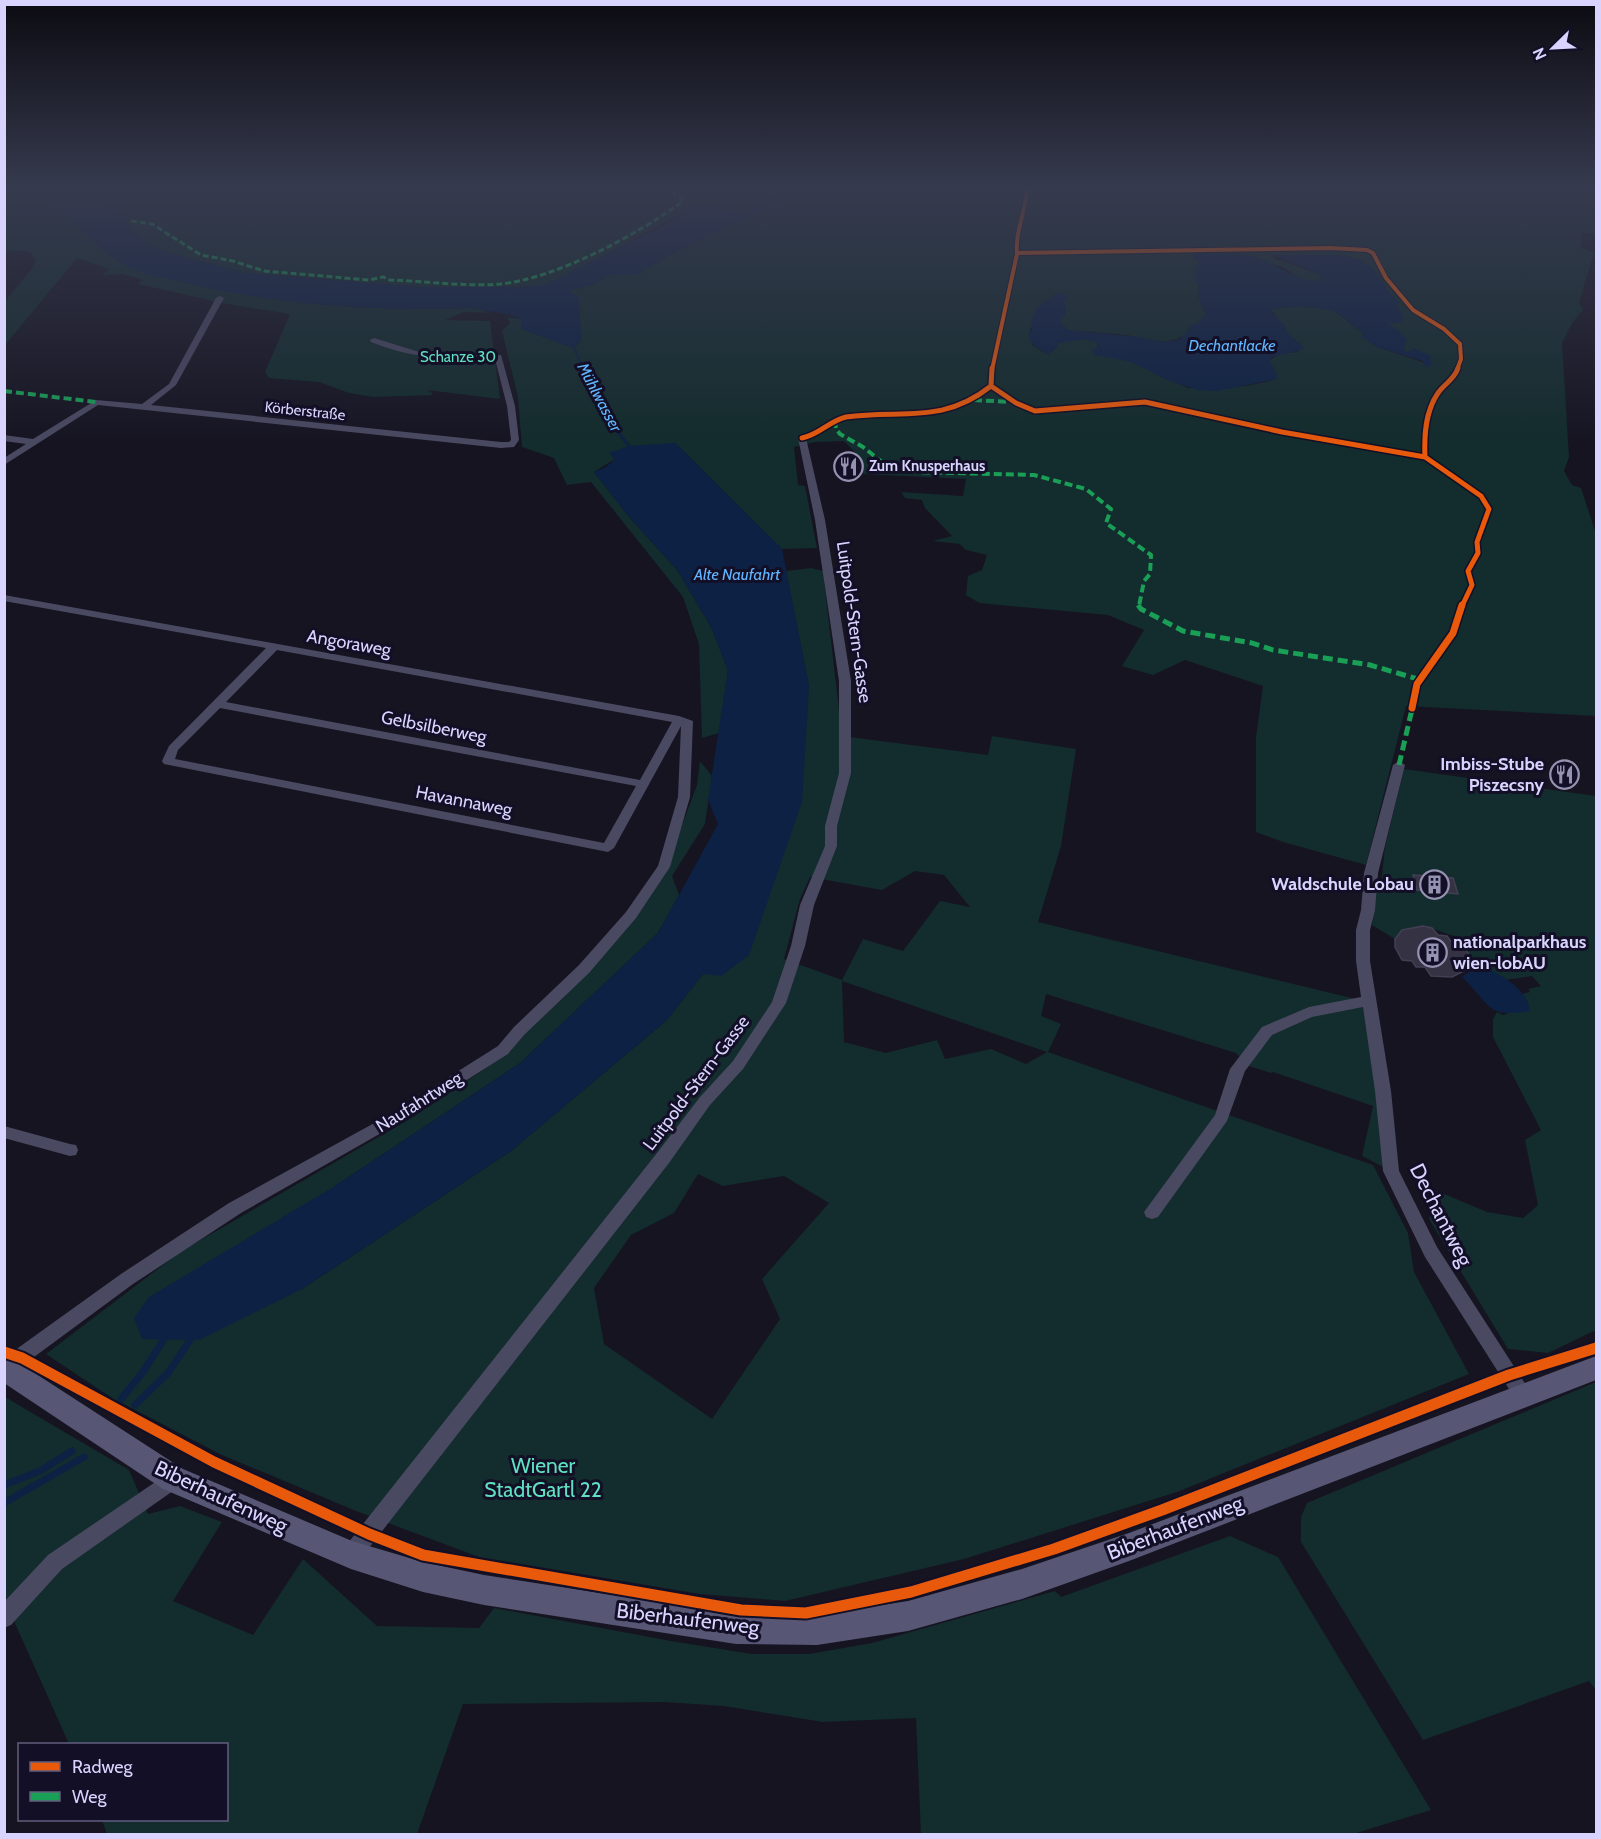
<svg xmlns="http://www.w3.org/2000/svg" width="1601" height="1839" font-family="Cabin,sans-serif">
<rect width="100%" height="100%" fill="#161421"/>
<path fill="#132c2d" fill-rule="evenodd" d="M4 188H31L46 197V188H786L782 192 742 214 729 211 728 204 690 209 577 270 544 285 523 287H420L246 273 174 254 155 247 127 266C144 275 165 278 184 282 279 306 376 311 473 308L492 313 464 312 445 320 490 321 500 399 427 390 432 393V395L373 397 349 393 319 382 269 378 265 372 290 314 222 303 138 284 143 280 123 274 103 275 109 269 77 258 5 345V301L32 269 36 261 30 252 5 250Z
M790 188H1596V234L1583 232 1580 247 1594 253 1579 302 1583 310 1572 323 1562 343 1569 457 1564 471 1572 485 1581 488 1596 534V716L1406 706 1366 865 1283 842 1256 832V737L1263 686 1185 660 1153 675 1122 666 1144 630 1108 615 979 603 966 595 968 576 982 570 987 555 966 550 960 544 933 541 952 536 925 508 922 500 905 498 901 492 963 496 966 479 863 474 856 453 844 441 815 442 794 447 798 485 805 486 817 548 782 549 675 443 610 453 615 459 594 472 630 518 678 571 711 627 728 670 719 733 702 738 699 644 683 597 591 482 567 485 554 458 522 447 518 397 502 331 510 323 507 317 521 319 522 329 574 348 581 340 580 327 569 290 589 286 611 275H635L686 246 801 193 803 190ZM1196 253C1222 256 1253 259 1279 266 1294 271 1303 288 1321 279V275L1274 258 1273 255H1336L1353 258 1364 262 1375 272 1389 293 1399 303 1395 305 1403 316 1387 324 1403 350 1431 365 1377 347 1363 337V333C1354 328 1347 319 1337 313 1325 305 1284 305 1271 310L1287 333 1301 345 1298 352 1279 354 1269 361 1277 374 1270 381 1246 386 1188 388 1132 362 1100 355 1097 342 1083 339 1057 343V347L1049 355 1033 346 1029 332 1045 301 1053 299 1064 302 1066 312 1059 322 1068 330 1127 335 1163 342 1177 339 1186 334 1190 326 1198 323 1206 315 1198 296 1200 263 1193 257Z
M811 568 823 571 842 736 988 755 992 736 1076 749 1061 846 1038 922 1368 1002 1391 1171 1362 1156 1373 1106 1273 1072 1271 1073 1249 1066 1236 1053 1046 994 1041 1016 1061 1024 1048 1052 1373 1165 1408 1233 1414 1272 1469 1374 1177 1492 964 1559 785 1601 700 1594 479 1557 356 1511 222 1455 112 1398 46 1354 180 1252 413 1117 511 1051 520 1036 634 918 681 828 697 785 700 761 712 776 705 824 672 876 679 895 658 933 520 1063 335 1186 302 1289 511 1151 667 1020 703 974 809 686 786 571ZM915 871 944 875 970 907 940 901 903 951 863 939 842 980 784 959 800 899 810 877 882 890ZM842 981 1047 1052 1026 1064 991 1049 945 1059 937 1040 886 1053 844 1042ZM698 1174 723 1186 784 1176 829 1203 762 1279 780 1319 712 1419 604 1344 594 1288 631 1235 674 1213Z
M1404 769 1596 796V1330L1548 1353 1508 1349 1429 1219 1437 1191 1487 1212 1523 1218 1538 1205 1525 1140 1541 1130 1493 1037V1019L1497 1012 1503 1015 1529 1006 1522 994 1530 992 1528 989 1541 986 1532 976 1505 980 1479 965H1470C1470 956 1466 946 1460 939 1458 936 1450 935 1447 934 1428 926 1410 922 1395 939L1372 925 1375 893 1381 883 1385 847Z
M1596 1382V1690L1589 1681 1423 1740 1301 1542V1517L1307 1503Z
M5 1397 129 1470 148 1514 180 1506 222 1522 173 1601 253 1635 303 1559 377 1626 479 1628 494 1608 671 1641 752 1654H809L872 1643 1055 1591 1061 1597 1230 1536 1278 1557 1431 1810 1353 1834H921L916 1718 823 1722 724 1706 664 1702 463 1704 417 1834H107L102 1820H226V1744H69L5 1601Z"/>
<path fill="#0d2144" d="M31 188H82L113 205 145 243 174 254 246 273 420 287H523L544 285 661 227 690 209 691 205 728 204 729 211 742 213 782 192 786 188 803 189 802 193 686 246 635 275H611L589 286 569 290 579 298 581 340 574 348 521 329V319C506 311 489 313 473 308 376 311 278 306 183 282 164 278 143 275 126 266 90 246 66 210 31 188Z
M1193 253C1209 253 1238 252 1253 256 1274 261 1303 288 1321 279V275L1273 255H1336L1353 258 1364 262 1376 272 1389 292 1400 303 1396 305 1403 316 1402 322 1388 324 1398 330 1407 339 1403 350 1408 352 1414 348 1431 356V366L1426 367 1423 361 1377 347 1362 337 1363 333C1354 327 1347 318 1337 313 1325 306 1284 305 1271 310V313L1285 325 1287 333 1305 349 1272 357 1269 361 1277 374V379L1217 391 1198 390 1167 380 1132 362 1095 355 1092 351 1099 345 1097 342 1083 339 1058 343 1057 347 1049 355C1039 347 1029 347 1029 332L1032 331C1030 315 1037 304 1052 299L1054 294 1064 293 1068 297 1064 302 1066 311 1060 322 1068 330 1139 337 1163 342 1179 340 1189 330 1190 326 1198 323 1206 314 1198 296 1200 286 1196 281 1195 267 1200 263 1193 257Z
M675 443 782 549 809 686 802 802 749 955 721 976 703 974 667 1020 511 1151 302 1289 199 1340 142 1339 134 1318 149 1297 335 1186 520 1063 658 933 718 824 708 800 728 670 711 627 678 571 630 518 594 472 606 467 615 459 609 453 629 446Z
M1475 963C1493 970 1531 989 1529 1011 1485 1019 1490 1003 1462 977L1474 968Z"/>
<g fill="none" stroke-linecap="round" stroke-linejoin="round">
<path stroke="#0d2144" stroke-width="2" d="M574 348 584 370"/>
<path stroke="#0d2144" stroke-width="3" d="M584 368 609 421 629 446"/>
<path stroke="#0d2144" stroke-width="7" d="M121 1399 143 1372 164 1339
M135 1405 168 1373 190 1340
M4 1485 40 1471 72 1451
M4 1503 84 1457"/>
</g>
<path fill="#343243" stroke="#433f54" stroke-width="1.5" d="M852 458 856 473H843L839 459Z
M1413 875 1453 878 1458 894 1417 890Z
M1423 926 1432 928 1438 935 1447 936 1452 943 1462 944 1470 956V965L1466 970 1452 977 1431 976 1425 967H1416L1412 961 1402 960 1395 947V939L1402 930Z"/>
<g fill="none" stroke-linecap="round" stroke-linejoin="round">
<path fill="#4a4962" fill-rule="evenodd" d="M220 296 224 298 176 385 151 405 501 442H509L511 440 507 406 495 359C452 360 412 359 371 342L370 340 374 338 419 352 501 355 515 406 519 440 514 447 501 448 98 405 4 465V458L26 444 4 441V435L33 439 96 400 142 404 169 384 216 298Z
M802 435 806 438 825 520 851 681V773L837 826V846L814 905 805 946 786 1003 743 1069 710 1105 669 1163 358 1562 351 1565 344 1562 341 1555 344 1548 657 1153 700 1097 733 1061 772 1002 791 946 800 905 825 846V826L839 773V681L815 520 798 438Z
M4 595 679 716 693 721 690 797 670 867 636 918 589 973 524 1035 508 1054 397 1124 241 1213 133 1284 11 1374 5 1376 4 1358 121 1274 229 1203 387 1116 498 1046 514 1027 579 965 626 912 658 866 678 797 681 726 614 848 608 852 164 764 162 761 169 746 266 648 4 601ZM277 650 672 722 640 780 226 702ZM220 708 636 786 604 843 175 759 178 750Z
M1399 761 1405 765 1378 873 1375 910 1370 930V961L1391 1091 1399 1171 1437 1247 1528 1388 1531 1394 1528 1400 1522 1403 1516 1400 1425 1257 1383 1171 1375 1091 1363 1007 1312 1017 1272 1035 1245 1071 1227 1121 1158 1217 1152 1219 1146 1217 1144 1212 1215 1115 1230 1069 1262 1027 1309 1007 1361 997 1356 961V930L1361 910 1364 873 1393 765Z
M4 1126 70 1144 76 1145 78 1150 76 1155 70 1156 4 1138Z
M173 1470 180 1472 183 1479 180 1486 62 1569 11 1625 4 1628V1602L48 1555Z"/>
<path fill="#575674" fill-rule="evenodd" d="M4 1356 13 1359 183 1469 352 1541 423 1562 484 1575 736 1614 817 1615 908 1601 1022 1569 1129 1533 1596 1356V1380L1129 1561 1022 1599 908 1631 817 1645 736 1644 484 1605 423 1592 351 1569 163 1489 4 1383Z"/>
<path stroke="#1a9f57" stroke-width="3" stroke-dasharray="6 3" stroke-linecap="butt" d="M131 221 152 224 201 255 233 261 264 271 369 280 383 277 390 280C425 281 466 287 500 284 555 279 639 234 683 201L671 191 674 188"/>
<path stroke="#1a9f57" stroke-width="4" stroke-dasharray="8 4" stroke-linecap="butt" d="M4 391 96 402
M974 400 1010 402
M835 420 836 429 840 434 863 447 887 466 913 472 1034 475 1086 489 1111 509 1106 523 1151 555 1150 574 1144 581 1139 606"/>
<path stroke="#1a9f57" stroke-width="5" stroke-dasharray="10 5" stroke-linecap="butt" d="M1138 605 1141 609 1183 631 1252 643 1273 650 1370 665 1421 680
M1399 765 1413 705"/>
<defs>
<path id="cycleway-far3" d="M1017 253 1330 248 1367 250 1373 253 1386 278 1413 310 1444 329 1460 344 1461 359 1457 370
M992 370 1017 254C1015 231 1026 211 1027 188"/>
<path id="cycleway-far2" d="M992 368 991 386 1016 403 1035 411 1145 402 1282 432 1425 457 1481 496 1489 509 1477 542 1478 553 1468 571 1472 585 1462 606
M802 438C819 435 829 421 846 417 901 409 942 425 991 386
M1425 457C1424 436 1425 412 1438 393 1445 383 1454 380 1458 368"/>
<path id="cycleway-far1" d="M1412 708 1417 684 1453 633 1462 605"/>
<path id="cycleway" d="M4 1352 22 1358 214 1462 369 1534 423 1555 741 1610 806 1613 911 1592 1054 1549 1162 1510 1509 1375 1596 1348"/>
</defs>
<use href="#cycleway-far3" stroke="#130f26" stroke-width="6"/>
<use href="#cycleway-far2" stroke="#130f26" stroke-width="8"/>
<use href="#cycleway-far1" stroke="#130f26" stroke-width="10"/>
<use href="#cycleway" stroke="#130f26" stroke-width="15"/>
<use href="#cycleway-far3" stroke="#e8590c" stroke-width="4"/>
<use href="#cycleway-far2" stroke="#e8590c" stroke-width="5"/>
<use href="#cycleway-far1" stroke="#e8590c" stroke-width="7"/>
<use href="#cycleway" stroke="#e8590c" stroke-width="11"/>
</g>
<linearGradient id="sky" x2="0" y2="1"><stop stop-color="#0c0b12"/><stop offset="0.42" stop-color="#363a4e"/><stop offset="1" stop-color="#363a4e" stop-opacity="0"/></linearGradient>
<rect width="1601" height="445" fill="url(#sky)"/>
<defs>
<symbol id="restaurant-ring" viewBox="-11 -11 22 22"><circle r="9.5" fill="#130f26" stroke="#9591b1" stroke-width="1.5"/><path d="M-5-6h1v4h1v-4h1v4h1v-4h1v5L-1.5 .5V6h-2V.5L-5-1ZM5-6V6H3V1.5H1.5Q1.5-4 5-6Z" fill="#9591b1"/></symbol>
<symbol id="building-ring" viewBox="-11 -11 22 22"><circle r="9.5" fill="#130f26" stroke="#9591b1" stroke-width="1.5"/><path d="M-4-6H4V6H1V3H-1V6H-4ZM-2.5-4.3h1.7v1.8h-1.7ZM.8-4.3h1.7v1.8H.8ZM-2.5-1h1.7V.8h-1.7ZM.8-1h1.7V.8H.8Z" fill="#9591b1"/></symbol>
</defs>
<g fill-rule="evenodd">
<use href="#restaurant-ring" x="832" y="450" width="33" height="33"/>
<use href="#restaurant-ring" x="1548" y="758" width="33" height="33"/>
<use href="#building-ring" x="1418" y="868" width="33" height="33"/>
<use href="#building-ring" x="1416" y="936" width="33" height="33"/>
</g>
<g text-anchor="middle" stroke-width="6" stroke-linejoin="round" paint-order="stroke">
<g font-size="15" fill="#5fe0c0" stroke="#130f26">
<text x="458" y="362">Schanze 30</text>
</g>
<g font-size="15" fill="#d9d4ff" stroke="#130f26">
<text transform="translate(305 411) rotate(6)" y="5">Körberstraße</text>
</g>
<g font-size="15" font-weight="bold" fill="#d9d4ff" stroke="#130f26" text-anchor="start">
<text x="869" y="471">Zum Knusperhaus</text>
</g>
<g font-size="16" font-style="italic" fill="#62b6ff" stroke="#130f26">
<text x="1232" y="351">Dechantlacke</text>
<text transform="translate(600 397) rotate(62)" y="6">Mühlwasser</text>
<text x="737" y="580">Alte Naufahrt</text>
</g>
<g font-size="18" fill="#d9d4ff" stroke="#130f26">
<text transform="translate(854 622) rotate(82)" y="6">Luitpold-Stern-Gasse</text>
<text transform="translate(349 643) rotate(10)" y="6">Angoraweg</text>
<text transform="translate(434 727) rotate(11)" y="6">Gelbsilberweg</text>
<text transform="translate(464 801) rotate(11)" y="6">Havannaweg</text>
<text transform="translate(696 1083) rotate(-53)" y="6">Luitpold-Stern-Gasse</text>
<text transform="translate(419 1102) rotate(-32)" y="6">Naufahrtweg</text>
</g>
<g font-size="18" font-weight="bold" fill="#d9d4ff" stroke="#130f26" text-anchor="end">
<text x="1544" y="770">Imbiss-Stube<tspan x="1544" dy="21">Piszecsny</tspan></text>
<text x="1414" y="890">Waldschule Lobau</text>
<text x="1453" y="948" text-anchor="start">nationalparkhaus<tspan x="1453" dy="21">wien-lobAU</tspan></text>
</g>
<g font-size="21" fill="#d9d4ff" stroke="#130f26">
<text transform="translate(1441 1215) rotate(63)" y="7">Dechantweg</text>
<text transform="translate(221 1497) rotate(25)" y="7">Biberhaufenweg</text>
<text transform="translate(1175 1528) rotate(-21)" y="7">Biberhaufenweg</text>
<text transform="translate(688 1619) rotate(7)" y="7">Biberhaufenweg</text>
</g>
<g font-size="21" fill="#5fe0c0" stroke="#130f26">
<text x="543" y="1473">Wiener<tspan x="543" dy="24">StadtGartl 22</tspan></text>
</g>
</g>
<rect width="1601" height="1839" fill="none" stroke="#d9d4ff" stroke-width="12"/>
<rect x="18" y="1743" width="210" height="78" fill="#130f26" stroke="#625e7d" stroke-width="1.5"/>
<rect x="30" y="1762" width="30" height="9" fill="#e8590c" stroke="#625e7d" stroke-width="1.5"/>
<text x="72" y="1773" font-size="18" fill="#d9d4ff">Radweg</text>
<rect x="30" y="1792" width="30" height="9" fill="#1a9f57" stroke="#625e7d" stroke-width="1.5"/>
<text x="72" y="1803" font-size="18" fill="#d9d4ff">Weg</text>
<g transform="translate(1553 48) rotate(246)" stroke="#130f26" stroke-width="4.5" paint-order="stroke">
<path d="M0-4.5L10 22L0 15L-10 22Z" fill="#d9d4ff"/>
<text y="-9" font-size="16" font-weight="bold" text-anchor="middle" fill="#d9d4ff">N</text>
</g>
</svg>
